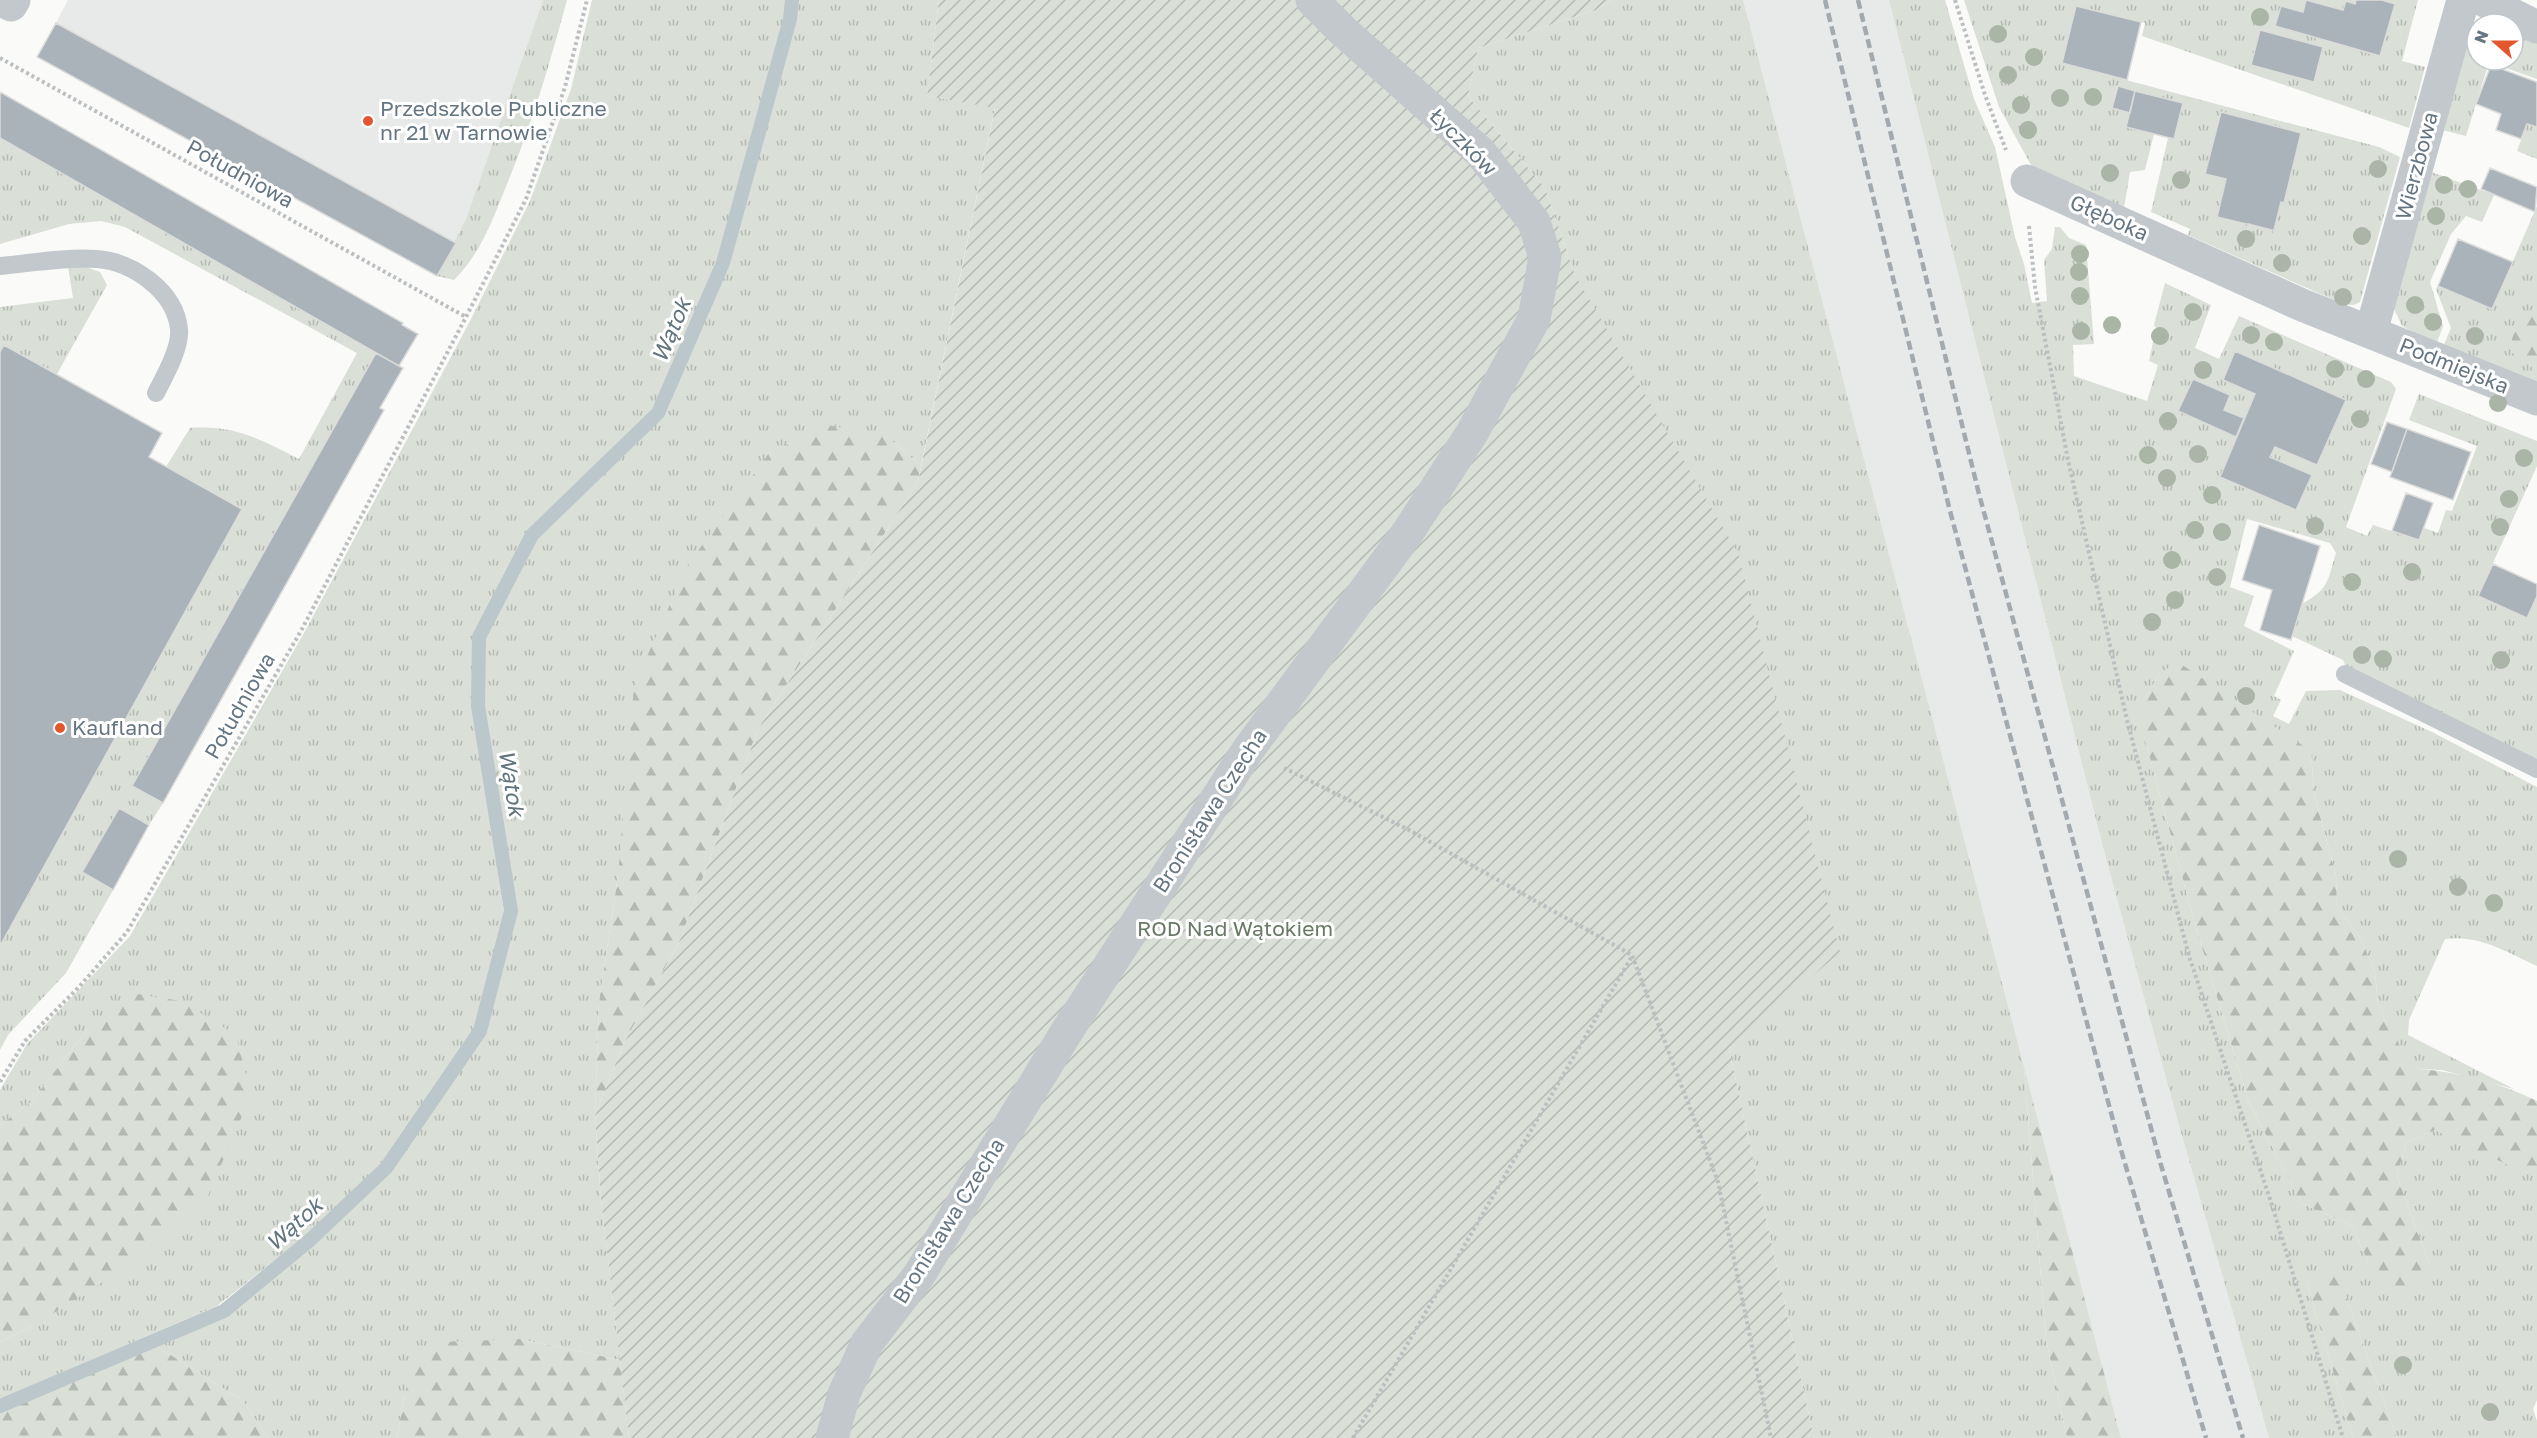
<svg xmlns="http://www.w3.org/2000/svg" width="2537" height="1438" font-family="'Golos Text',sans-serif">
<defs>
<pattern id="grass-tufts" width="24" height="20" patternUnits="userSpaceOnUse" patternTransform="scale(1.5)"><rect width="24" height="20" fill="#dadfd7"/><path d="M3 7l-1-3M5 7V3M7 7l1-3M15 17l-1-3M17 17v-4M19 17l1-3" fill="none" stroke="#b4b9b4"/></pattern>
<pattern id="forest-firs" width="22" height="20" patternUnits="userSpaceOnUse" patternTransform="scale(1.5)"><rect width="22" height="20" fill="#dadfd7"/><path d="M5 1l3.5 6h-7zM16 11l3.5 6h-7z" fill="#b4b9b4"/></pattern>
<pattern id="garden-furrows" width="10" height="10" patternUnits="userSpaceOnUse" patternTransform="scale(1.5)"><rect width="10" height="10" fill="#dadfd7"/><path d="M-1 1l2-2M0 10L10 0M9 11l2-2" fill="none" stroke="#b4b9b4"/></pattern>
</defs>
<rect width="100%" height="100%" fill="#fafaf8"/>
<path fill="#e8e9e9" d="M68 0H543L466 219 456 243 56 23Z
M1743 0H1889L2105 855 2178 1122 2269 1438H2121Z"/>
<path fill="url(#grass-tufts)" d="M543 0H567C550 63 532 124 507 184 493 219 481 253 454 280L437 276 466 219Z
M592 0H787L785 19 718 263 653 412 528 533 473 638V706L504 913 474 1030 380 1165 305 1236 217 1306 0 1399V1342L33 1326 88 1029 31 1102 0 1125V1090L27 1044 130 936 304 633 470 321 530 201 571 89Z
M795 0H939L927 96 995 107 921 466 885 435 618 876 599 1002 595 1116 601 1200 620 1360 520 1339 404 1396 397 1438H268L243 1401 155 1345 226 1315 313 1242 388 1170 483 1032 514 911 482 708V640L535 538 661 416 727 263 794 18Z
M1611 0H1743L2024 1067 2046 1340 2067 1438H1814L1729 1049 1839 951 1575 275 1545 188 1468 96 1478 48 1596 10Z
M1889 0H1945L1974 99 1995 147 2015 237 2024 264 2032 303 2047 301 2044 260 2052 249 2055 227H2060L2069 238 2086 245 2094 344 2073 345 2074 376 2147 401 2158 365 2149 361 2156 328 2154 325 2165 283 2211 305 2195 348 2219 359 2239 316 2391 382 2396 389 2346 527 2367 536 2373 525 2419 540 2424 528 2438 533 2446 510 2452 511 2477 446 2409 420 2419 394 2537 441V466L2478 596 2527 618 2537 596V763L2348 671 2343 660 2292 636 2302 604C2330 588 2327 581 2336 553L2330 543 2247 519 2230 587 2254 596 2244 626 2294 651 2274 696 2281 700 2273 716 2289 724 2306 691 2340 690 2432 732 2537 787V966C2507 952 2478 934 2445 939L2409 1020 2408 1035 2514 1089 2442 1070 2419 1069 2400 1049 2387 1025 2378 1004 2375 973 2361 939 2337 907 2336 875 2314 794 2311 751 2160 673 2144 699V736L2195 924 2248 1100 2301 1203 2352 1226 2370 1266H2430L2397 1176 2406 1143 2435 1130 2473 1146 2537 1166V1400L2533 1409 2537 1421V1438H2397L2346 1297 2307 1284 2353 1438H2269L2178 1122 2105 855Z
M1964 0H2418L2402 61 2425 67 2409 128 2142 36 2145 23 2076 6 2062 63 2379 147 2400 157 2360 302 2354 305 2343 304 2188 235 2190 229 2151 212 2168 138 2174 139 2183 103 2117 86 2112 108 2130 113 2126 127 2154 134 2145 170 2130 172 2124 208 2031 165 1999 107Z
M2477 25V60H2513V25L2537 35V79L2489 62 2466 136 2442 130 2468 37Z
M2527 124 2537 127V159L2517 151Z
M0 138 376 353 133 786 163 803 149 825 119 808 83 872 113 890 66 973 8 1035 0 1050V946L242 509 166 467 190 428C236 425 259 439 299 459L357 353 125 227 101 221 69 224 0 244Z
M2431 172 2494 195 2482 222 2466 216 2451 234 2430 282 2443 326 2436 345 2402 326 2394 309Z
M2537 206V384L2443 347 2451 328 2436 289 2438 286 2492 309Z
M68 267H86L100 272 107 285 57 374 4 345 0 352V307L73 298Z"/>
<path fill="url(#forest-firs)" d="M2535 306H2537V371L2511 352C2510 332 2521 320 2535 306Z
M827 425 885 435 921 466 918 482 758 729 680 940 623 1045 595 1116 599 1002 618 876 634 686 687 566 769 453Z
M2178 662 2311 751 2314 794 2336 875 2337 907 2361 939 2375 973 2378 1004 2387 1025 2401 1049 2419 1069C2460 1072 2500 1083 2537 1101V1166H2510L2435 1130 2406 1143 2397 1176 2430 1266 2421 1290 2397 1297 2370 1266 2352 1226 2301 1203 2248 1100 2195 924 2144 736V699L2160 673Z
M137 994 181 1001 236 1035 251 1095 207 1198 128 1266 33 1326 0 1342V1125L31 1102 88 1029Z
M2024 1067 2121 1438H2067L2046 1340Z
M2321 1272 2334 1276 2346 1297 2397 1438H2353L2307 1284 2312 1274Z
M520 1339 620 1360 629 1438H397L404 1396 416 1359 443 1342Z
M155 1345 243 1401 268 1438H0V1412Z"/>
<path fill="url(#garden-furrows)" d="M939 0H1611L1596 10 1478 48 1468 96 1545 188 1575 275 1738 553 1840 952 1729 1049 1814 1438H629L601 1200 595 1116 623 1045 680 940 758 729 918 482 995 108 927 96Z"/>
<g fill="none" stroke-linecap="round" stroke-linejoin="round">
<path stroke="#bbc7cb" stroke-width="14" d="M0 1406 224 1311 310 1240 386 1168 480 1031 511 911 478 706 479 637 532 535 658 413 723 263 790 19 792 0"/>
</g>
<path fill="#aab3b9" stroke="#dcdcda" stroke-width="1.5" d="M2306 0 2343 10 2346 1 2355 4 2356 0H2382L2395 4 2380 56 2275 26 2281 6 2303 12Z
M2076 6 2141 22 2127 80 2062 63Z
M56 23 456 243 437 276 37 57Z
M2260 30 2323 47 2314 82 2251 65Z
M2491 65 2537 82V127L2527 124 2521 139 2496 130 2501 114 2476 104Z
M2118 86 2135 91 2130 113 2112 108Z
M2135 91 2183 103 2174 139 2126 127Z
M0 92 403 323 402 325 418 334 399 366 0 138Z
M2221 112 2301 133 2284 203 2281 202 2273 234 2271 233 2272 230 2248 224 2247 227H2244L2246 224 2217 217 2226 179 2205 174Z
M2490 168 2537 187 2535 212 2481 189Z
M2458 239 2513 262 2492 309 2438 286Z
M4 345 162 433 149 457 242 509 0 946V352Z
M2235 351 2346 400 2317 465 2275 447 2270 457 2312 475 2296 510 2220 477 2255 394 2223 380Z
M376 353 403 368 380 408 384 410 163 803 132 786Z
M2193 379 2230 395 2224 410 2244 418 2236 437 2178 411Z
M2387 422 2407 429 2392 472 2371 464Z
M2407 429 2471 452 2453 500 2390 477Z
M2406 493 2433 503 2419 540 2392 531Z
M2259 525 2320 546 2291 640 2260 630 2272 590 2242 580Z
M2493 564 2537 584V596L2527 618 2478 596Z
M119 808 149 825 113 890 82 872Z"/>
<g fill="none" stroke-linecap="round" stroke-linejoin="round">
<path stroke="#bbbfc2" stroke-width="4" stroke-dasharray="3 3" stroke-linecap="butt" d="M1955 0 1985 95 2006 150
M0 58 466 317
M2029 226 2035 287 2068 460 2127 720 2189 956 2271 1202 2343 1438
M1284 768 1407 829 1632 955 1718 1182 1771 1438
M0 1082 25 1041 79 987 127 932 302 629 466 317 526 199 565 87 587 0
M1353 1438 1632 956"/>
<path stroke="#c3c8cc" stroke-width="18" d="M0 266C32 263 65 257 97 259 133 262 175 291 179 329 181 348 164 377 156 393
M2345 674 2537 769"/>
<path stroke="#c3c8cc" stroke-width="33" d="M2 0 11 5 14 0
M2483 0 2537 27
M2027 181 2302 305 2537 399
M2371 332 2463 0
M832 1438 844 1394 867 1343 919 1275 1064 1036 1248 750 1408 532 1472 433 1534 319 1545 257 1534 222 1480 152 1343 31 1312 0"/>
<path stroke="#a2aab0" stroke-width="4.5" stroke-dasharray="9 4.5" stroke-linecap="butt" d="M1825 0 1950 511 2121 1150 2206 1438
M1858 0 1979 494 2161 1165 2243 1438"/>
</g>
<g fill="#aab4a7">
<circle cx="2260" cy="17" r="9"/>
<circle cx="1998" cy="34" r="9"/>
<circle cx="2034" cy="57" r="9"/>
<circle cx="2008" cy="75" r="9"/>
<circle cx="2093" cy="97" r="9"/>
<circle cx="2060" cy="98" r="9"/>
<circle cx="2021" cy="105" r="9"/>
<circle cx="2028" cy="130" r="9"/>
<circle cx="2378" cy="169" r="9"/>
<circle cx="2110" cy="173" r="9"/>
<circle cx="2181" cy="180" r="9"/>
<circle cx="2444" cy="185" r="9"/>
<circle cx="2468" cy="189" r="9"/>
<circle cx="2436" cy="216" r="9"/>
<circle cx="2362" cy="236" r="9"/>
<circle cx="2246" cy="239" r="9"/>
<circle cx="2080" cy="254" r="9"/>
<circle cx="2282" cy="263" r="9"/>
<circle cx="2079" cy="272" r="9"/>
<circle cx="2080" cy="296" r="9"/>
<circle cx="2343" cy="297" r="9"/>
<circle cx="2415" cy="305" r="9"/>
<circle cx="2193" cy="312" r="9"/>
<circle cx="2433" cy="322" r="9"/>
<circle cx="2112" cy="325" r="9"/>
<circle cx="2081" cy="331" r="9"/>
<circle cx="2251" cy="335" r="9"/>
<circle cx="2160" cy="336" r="9"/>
<circle cx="2475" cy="336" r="9"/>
<circle cx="2274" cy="342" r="9"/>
<circle cx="2335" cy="369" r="9"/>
<circle cx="2203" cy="370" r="9"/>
<circle cx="2366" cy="379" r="9"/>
<circle cx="2498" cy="403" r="9"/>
<circle cx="2360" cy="419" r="9"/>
<circle cx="2168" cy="421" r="9"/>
<circle cx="2198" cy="454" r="9"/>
<circle cx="2148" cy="455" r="9"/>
<circle cx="2524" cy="458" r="9"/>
<circle cx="2167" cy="478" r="9"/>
<circle cx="2212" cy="495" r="9"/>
<circle cx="2509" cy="499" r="9"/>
<circle cx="2315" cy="526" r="9"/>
<circle cx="2500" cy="527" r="9"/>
<circle cx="2195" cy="530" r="9"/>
<circle cx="2222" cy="532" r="9"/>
<circle cx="2172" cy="560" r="9"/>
<circle cx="2412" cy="572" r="9"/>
<circle cx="2217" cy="577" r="9"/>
<circle cx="2352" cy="582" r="9"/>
<circle cx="2175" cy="600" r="9"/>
<circle cx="2152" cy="622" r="9"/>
<circle cx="2362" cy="655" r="9"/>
<circle cx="2383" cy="659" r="9"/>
<circle cx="2501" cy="660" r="9"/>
<circle cx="2246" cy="696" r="9"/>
<circle cx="2398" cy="859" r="9"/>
<circle cx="2458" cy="887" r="9"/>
<circle cx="2494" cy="903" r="9"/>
<circle cx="2403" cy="1365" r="9"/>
<circle cx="2490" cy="1412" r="9"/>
</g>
<g fill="#e4572e" stroke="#fff" stroke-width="2">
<circle cx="368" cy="121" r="6"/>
<circle cx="60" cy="728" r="6"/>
</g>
<g text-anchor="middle" stroke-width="6" stroke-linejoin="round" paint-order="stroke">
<g font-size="21" fill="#657683" stroke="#fff" text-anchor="start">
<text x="380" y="116">Przedszkole Publiczne<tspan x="380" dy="24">nr 21 w Tarnowie</tspan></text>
<text x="72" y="735">Kaufland</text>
</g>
<g font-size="21" fill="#657683" stroke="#fff">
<text transform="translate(1463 142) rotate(45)" y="7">Łyczków</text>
<text transform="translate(2417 166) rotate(-75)" y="7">Wierzbowa</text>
<text transform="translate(240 174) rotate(29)" y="7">Południowa</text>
<text transform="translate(2109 218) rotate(24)" y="7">Głęboka</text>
<text transform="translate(2454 366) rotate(22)" y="7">Podmiejska</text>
<text transform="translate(240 706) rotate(-60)" y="7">Południowa</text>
<text transform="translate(1210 811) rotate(-57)" y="7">Bronisława Czecha</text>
<text transform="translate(949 1221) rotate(-58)" y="7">Bronisława Czecha</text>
</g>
<g font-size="21" fill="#687a64" stroke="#fff">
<text x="1235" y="936">ROD Nad Wątokiem</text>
</g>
<g font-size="22" font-style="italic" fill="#60757c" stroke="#fff">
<text transform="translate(671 330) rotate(-67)" y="8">Wątok</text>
<text transform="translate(512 783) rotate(81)" y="8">Wątok</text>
<text transform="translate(294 1224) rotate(-42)" y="8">Wątok</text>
</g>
</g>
<g transform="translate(2495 42) rotate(291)"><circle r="28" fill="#ffffff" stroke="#c1c8cd" stroke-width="1.5"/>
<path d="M0-4.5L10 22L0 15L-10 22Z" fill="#e4572e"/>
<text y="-9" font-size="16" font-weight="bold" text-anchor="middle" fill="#657683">N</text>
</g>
</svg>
